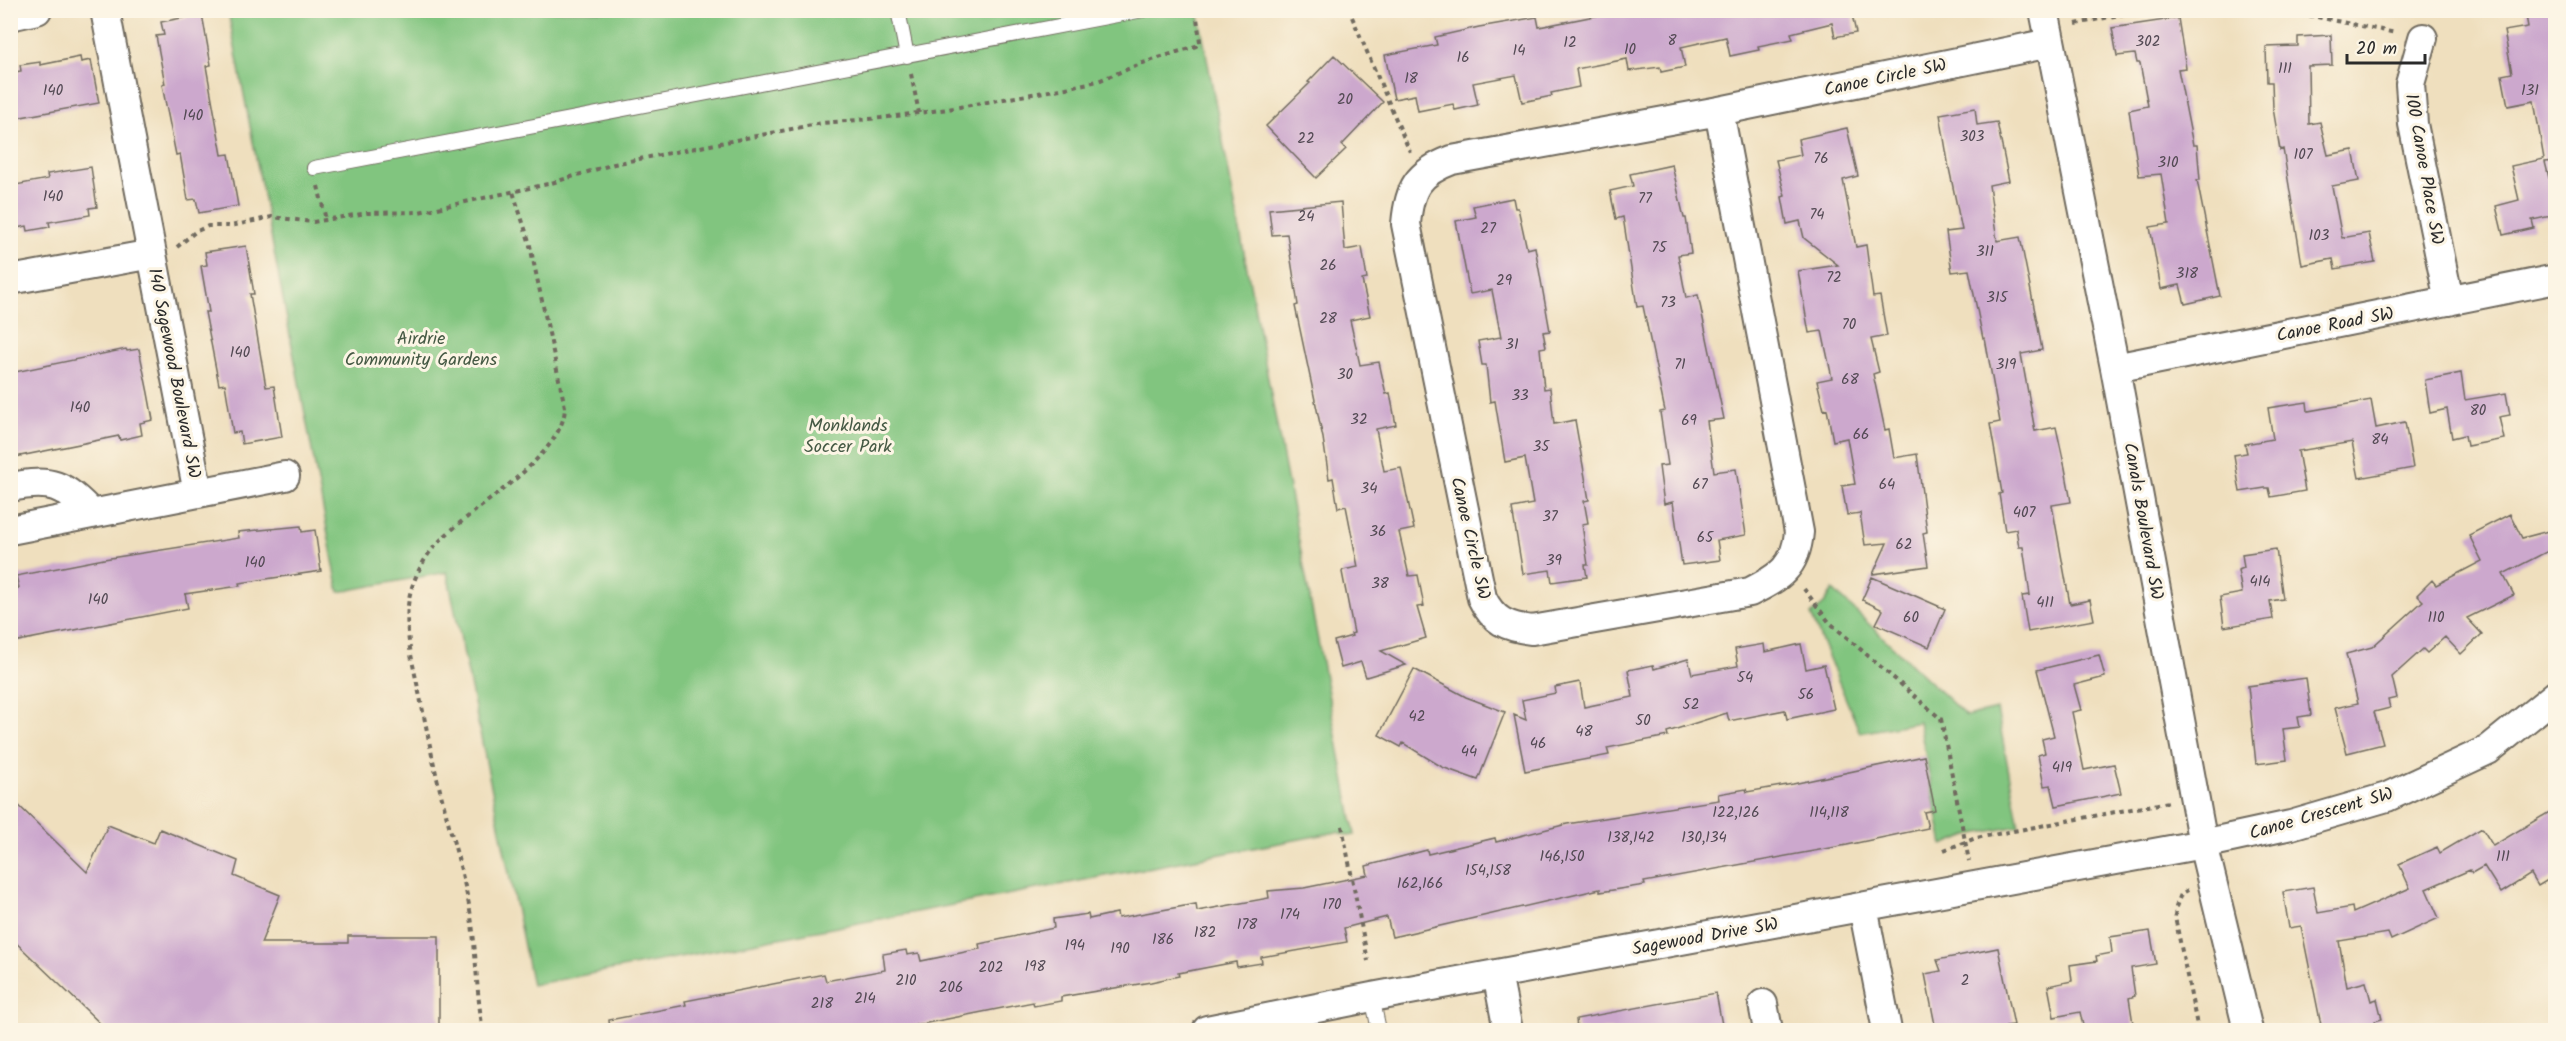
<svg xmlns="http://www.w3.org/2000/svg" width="2566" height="1041" font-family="Kalam,sans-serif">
<rect width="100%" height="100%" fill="#fcf5e5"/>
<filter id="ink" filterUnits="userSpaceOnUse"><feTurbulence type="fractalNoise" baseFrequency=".0167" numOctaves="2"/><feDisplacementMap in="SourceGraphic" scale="12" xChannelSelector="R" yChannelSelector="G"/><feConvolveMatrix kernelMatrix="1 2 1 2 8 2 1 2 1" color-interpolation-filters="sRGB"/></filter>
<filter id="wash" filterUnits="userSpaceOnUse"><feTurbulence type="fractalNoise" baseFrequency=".008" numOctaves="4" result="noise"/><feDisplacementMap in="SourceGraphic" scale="24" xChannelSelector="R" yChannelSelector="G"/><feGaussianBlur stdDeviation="1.35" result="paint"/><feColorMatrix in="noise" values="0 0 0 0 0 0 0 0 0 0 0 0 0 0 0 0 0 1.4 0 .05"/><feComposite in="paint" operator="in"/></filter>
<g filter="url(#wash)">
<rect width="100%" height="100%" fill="#efdfbe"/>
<path fill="#81c57f" stroke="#567855" stroke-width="1.5" d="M228 11H1198L1355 835 1349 836 1337 832 532 985 447 572 339 592Z
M1833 590 1966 716 1997 709 2019 826 1968 835 1943 845 1919 722 1860 733 1811 615 1824 604Z"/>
<g id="blocks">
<path fill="#cca8cd" d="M1625 10H1851L1856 33 1835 37 1832 23 1791 33 1793 39 1758 46 1759 50 1730 56 1726 37 1681 47 1685 67 1661 72 1660 67 1629 71 1627 59 1576 69 1579 87 1551 93 1552 96 1522 102 1516 75 1473 83 1478 105 1455 110 1453 104 1418 111 1415 95 1394 99 1385 55 1437 45 1435 37 1479 27 1537 17 1539 27Z
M2525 10H2556V161L2545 162 2549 178 2556 177V215L2532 220 2534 228 2503 235 2496 206 2519 200 2511 166 2544 159 2534 101 2508 106 2502 75 2512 73 2504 31 2528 27Z
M202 14 211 65 206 66 222 155 229 154 238 206 199 213 196 199 188 200 180 154 176 155 162 85 165 84 156 36 164 35 161 22Z
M2178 18 2186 68 2178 69 2193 145H2197L2200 180H2197L2220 296 2185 304 2180 285 2161 289 2150 227 2169 224 2161 174 2139 176 2129 110 2148 106 2140 63H2137L2135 54 2117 56 2112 28Z
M2331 35 2332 65 2308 66 2309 124 2320 122 2328 155 2353 150 2359 181 2332 186 2342 238 2369 233 2375 262 2335 269 2333 259 2302 265 2283 149 2280 150 2273 108 2272 82H2267L2266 47 2298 46V37Z
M1334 55 1383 102 1342 145 1346 149 1316 178 1266 126 1310 83 1308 82Z
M80 57 81 62 91 60 99 103 10 119V73L21 71 20 65 40 62V65Z
M1975 108 1977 125 1997 122 2009 181 1989 185 1997 241 2020 237 2038 327 2042 350 2021 354 2035 431 2056 427 2065 468 2071 502 2052 505 2070 604 2090 600 2094 620 2028 632 2022 596 2030 595 2023 547H2019L2016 529 2005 531 1999 494 2002 493 1990 424 2000 422 1985 338 1983 339 1969 270 1952 272 1946 232 1962 230 1949 168 1940 114Z
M1847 128 1858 176 1843 180 1856 247 1866 245 1873 297 1880 296 1887 336 1871 339 1879 372 1873 374 1885 430 1889 429 1894 458 1917 454 1927 532 1923 533 1928 566 1873 574 1887 543 1865 545 1860 513 1847 515 1842 486 1855 484 1847 438 1833 441 1827 409 1824 410 1817 381 1832 378 1822 331 1809 333 1798 271 1838 265 1804 238 1800 221 1787 224 1782 197 1785 196 1776 160 1801 155 1798 139Z
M1672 165 1684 218H1686L1691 253 1678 255 1686 298 1698 295 1724 419 1707 421 1714 472 1736 469 1746 535 1717 540 1720 560 1682 565 1673 502 1664 504 1659 466 1668 465 1660 412 1665 411 1643 306 1637 307 1623 217 1616 219 1610 191 1633 186 1630 174Z
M91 167 97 207 89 208 90 215 49 222 50 227 28 231 27 226 10 229V186L48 179 47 174Z
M1513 198 1515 208H1518L1527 249 1535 247 1550 331 1543 332 1546 347 1540 348 1544 389 1550 388 1554 424 1575 420 1589 500 1584 501 1588 523 1582 524 1588 565H1585L1587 577 1552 582 1550 570 1523 574 1512 508 1533 504 1525 458 1505 462 1495 401 1490 402 1486 365H1482L1478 341 1501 337 1492 290 1470 294 1456 221 1476 217 1473 206Z
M1341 202 1345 250 1362 247 1367 279 1362 280 1370 316 1350 320 1360 365 1379 362 1386 394 1390 393 1396 425 1376 429 1384 471 1401 468 1414 529 1399 532 1409 576 1418 575 1424 606 1417 607 1426 638 1381 651 1406 665 1366 677 1361 662 1341 668 1334 641 1352 636 1351 634 1354 633 1342 572 1343 570 1358 567 1346 506 1338 508 1333 478 1329 479 1323 438 1295 306 1298 305 1287 234 1272 235 1269 209Z
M246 246 254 294H250L266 387 274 386 282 437 242 444 240 432 233 433 225 384 219 385 205 312H209L201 266 207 265 205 252Z
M126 349 127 351 139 349 148 393 153 420 140 423 142 435 120 440 119 436 10 458V373Z
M2461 373 2465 400 2506 393 2510 415 2499 417 2504 439 2467 446 2465 435 2452 438 2447 409 2430 413 2425 380Z
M2371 400 2376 428 2405 422 2413 468 2359 478 2352 442 2298 451 2305 491 2271 497 2269 488H2265L2240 492 2234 455 2247 453 2245 444 2273 439 2268 408 2307 402 2308 411Z
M2510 514 2522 538 2556 529V547L2503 574 2514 595 2467 618 2482 634 2461 654 2445 637 2427 653 2423 649 2392 677 2397 698 2388 700 2390 708 2374 712 2383 744 2347 753 2335 708 2358 703 2346 654 2372 647 2423 601 2417 595 2432 580 2436 585 2482 561 2469 535Z
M301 526 302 532 315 530 321 571 239 583 240 586 185 594 188 608 13 642 10 590 19 588 16 576 104 559 239 538 238 532Z
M2276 549 2283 599 2270 601 2273 619 2224 627 2220 597 2242 593 2238 570 2244 568 2242 554Z
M1872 577 1945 609 1929 647 1876 624 1883 610 1862 600Z
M1764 644 1765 652 1801 644 1806 669 1824 665 1834 709 1787 719 1785 710 1729 721 1727 713 1667 732 1668 736 1607 748 1609 755 1525 771 1514 715 1526 720 1522 700 1556 693 1555 687 1580 682 1584 707 1633 697 1628 670 1653 665 1654 669 1688 659 1692 674 1738 666 1735 649Z
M2099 655 2105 677 2074 685 2081 710 2072 712 2084 770 2114 764 2121 793 2056 806 2051 785 2044 786 2038 755 2045 753 2042 739 2054 736 2037 670Z
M1414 669 1466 697 1505 712 1478 780 1442 767 1403 743 1401 747 1379 735Z
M2306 678 2311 715 2298 717 2300 727 2283 729 2287 760 2256 764 2248 686Z
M1924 756 1935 810 1924 812 1928 828 1847 845 1644 882 1645 885 1600 892V889L1392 937 1387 917 1344 928 1347 942 1261 957 1262 963 1237 967 1236 962 1178 973 1179 976 1151 982 1061 997V1001L1034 1006 1033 1002 892 1030H610L609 1020 686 1005 685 1001 824 974 826 981 885 970 883 954 906 950 907 955 919 953 921 961 980 949 979 944 1054 928 1053 919 1088 914 1089 919 1117 913 1118 918 1196 904 1197 911 1269 898 1268 891 1304 888 1368 875 1366 866 1427 850 1428 854 1495 838 1496 842 1567 824 1719 800 1718 794 1746 789 1747 792 1793 784Z
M10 797 87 872 108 825 154 843 160 829 238 861 234 876 280 895 261 943H348V936H439V1030H107L10 937Z
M2556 808V875L2538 886 2531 874 2501 893 2484 866 2472 873 2470 870 2426 889 2439 918 2391 940 2388 933 2339 941 2347 987 2366 982 2371 1001 2377 999 2382 1019 2375 1021 2377 1030H2322L2301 926 2289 928 2283 892 2313 887 2318 913 2352 907 2353 913 2410 888 2399 864 2437 847 2440 853 2482 828 2493 846Z
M2150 931 2156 964 2131 968 2135 996 2129 998 2134 1030H2084L2080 1012 2054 1017 2048 986 2072 981 2070 965 2097 961 2096 956 2112 953 2110 937Z
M1998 948 2014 1025 2006 1026 2007 1030H1936L1925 974 1941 971 1937 960Z
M1716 993 1723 1030H1577L1576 1019Z"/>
</g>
</g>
<g filter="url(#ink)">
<use href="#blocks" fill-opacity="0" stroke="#706a5e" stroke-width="1.5"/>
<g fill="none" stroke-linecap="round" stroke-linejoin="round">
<defs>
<path id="lane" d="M898 10 907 56
M314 168 1143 10
M1372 997 1379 1030"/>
<path id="street" d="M105 10 198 493
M2044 10 2115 368 2203 844 2248 1030
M10 16 37 10
M2423 38 2410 84 2413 124 2449 301
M1719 111 1799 532C1796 567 1780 577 1750 592L1532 630C1507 627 1493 621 1482 598L1406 224C1409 189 1417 173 1452 160L1719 111 2050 43
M10 280 152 254
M2115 368 2556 279
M10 487C52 479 63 484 92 514
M10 530 285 476
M1863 907 1887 1030
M1497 974 1508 1030
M1763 1004 1768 1030
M1207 1030 1372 997 2203 844 2291 825 2387 797 2488 750 2556 695"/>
</defs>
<use href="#lane" stroke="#706a5e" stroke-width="16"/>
<use href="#street" stroke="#706a5e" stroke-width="32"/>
<path stroke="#706a5e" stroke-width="4" stroke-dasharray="4.5 4.5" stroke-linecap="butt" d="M2282 10 2396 33
M1352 17 1410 152
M2076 24 2143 10
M911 74 919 113
M318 186 326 220
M177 247 195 232 208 226H231L272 217 313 222 367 213 419 212 548 184 614 164 822 123 881 118 948 109 1066 88 1098 81 1143 63 1196 46 1200 42 1196 10
M1804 589 1829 622 1941 719 1969 861
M1342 826 1368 961
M1944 850 1976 838 2169 802
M2188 890 2181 894 2176 907 2175 917 2198 1030
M483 1030C475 987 477 943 468 900 460 862 448 824 439 786 432 758 427 730 421 702 414 667 401 625 411 590 416 574 424 558 435 546 467 509 564 459 565 407L529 241 513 192"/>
<use href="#lane" stroke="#fff" stroke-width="14"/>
<use href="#street" stroke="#fff" stroke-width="28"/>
</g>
</g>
<g text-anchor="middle" stroke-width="6" stroke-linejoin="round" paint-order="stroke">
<g font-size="15" fill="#534a54">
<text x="1672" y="45">8</text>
<text x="2148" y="46">302</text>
<text x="1570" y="47">12</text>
<text x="1630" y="54">10</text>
<text x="1519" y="55">14</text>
<text x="1463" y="62">16</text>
<text x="2285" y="73">111</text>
<text x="1411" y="83">18</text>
<text x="53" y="95">140</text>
<text x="2530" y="95">131</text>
<text x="1345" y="104">20</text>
<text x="193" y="120">140</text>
<text x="1972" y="141">303</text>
<text x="1306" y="143">22</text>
<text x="2303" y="159">107</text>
<text x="1821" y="163">76</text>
<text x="2168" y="167">310</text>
<text x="53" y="201">140</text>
<text x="1645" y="203">77</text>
<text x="1817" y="219">74</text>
<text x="1306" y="221">24</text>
<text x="1488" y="233">27</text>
<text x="2319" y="240">103</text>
<text x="1659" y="252">75</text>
<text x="1985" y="256">311</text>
<text x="1328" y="270">26</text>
<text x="2187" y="278">318</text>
<text x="1834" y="282">72</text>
<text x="1504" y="285">29</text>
<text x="1997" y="302">315</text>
<text x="1668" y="307">73</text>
<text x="1328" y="323">28</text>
<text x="1849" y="329">70</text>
<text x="1512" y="349">31</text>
<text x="240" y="357">140</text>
<text x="1680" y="369">71</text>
<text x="2006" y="369">319</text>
<text x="1345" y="379">30</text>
<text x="1850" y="384">68</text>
<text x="1520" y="400">33</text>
<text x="80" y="412">140</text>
<text x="2478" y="415">80</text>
<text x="1359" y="424">32</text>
<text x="1689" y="425">69</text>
<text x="1861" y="439">66</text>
<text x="2380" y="444">84</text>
<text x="1541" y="451">35</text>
<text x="1700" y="489">67</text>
<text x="1887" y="489">64</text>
<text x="1369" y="493">34</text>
<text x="2024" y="517">407</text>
<text x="1550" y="521">37</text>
<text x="1378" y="536">36</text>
<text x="1705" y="542">65</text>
<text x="1904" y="549">62</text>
<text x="1554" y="565">39</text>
<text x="255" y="567">140</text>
<text x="2260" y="586">414</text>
<text x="1380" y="588">38</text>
<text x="98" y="604">140</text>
<text x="2045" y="607">411</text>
<text x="1911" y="622">60</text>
<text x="2436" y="622">110</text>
<text x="1745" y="682">54</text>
<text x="1806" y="699">56</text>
<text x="1691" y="709">52</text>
<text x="1417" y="721">42</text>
<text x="1643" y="725">50</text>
<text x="1584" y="736">48</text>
<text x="1538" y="748">46</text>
<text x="1469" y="756">44</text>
<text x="2062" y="772">419</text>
<text x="1736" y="817">122,126</text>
<text x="1829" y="817">114,118</text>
<text x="1631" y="842">138,142</text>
<text x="1704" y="842">130,134</text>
<text x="1562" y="861">146,150</text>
<text x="2503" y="861">111</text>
<text x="1488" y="875">154,158</text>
<text x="1420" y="888">162,166</text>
<text x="1332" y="909">170</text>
<text x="1290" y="919">174</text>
<text x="1247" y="929">178</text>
<text x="1205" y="937">182</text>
<text x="1163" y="944">186</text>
<text x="1075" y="950">194</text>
<text x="1120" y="953">190</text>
<text x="1035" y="971">198</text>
<text x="991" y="972">202</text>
<text x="906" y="985">210</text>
<text x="1965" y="985">2</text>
<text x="951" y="992">206</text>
<text x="865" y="1003">214</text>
<text x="822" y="1008">218</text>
</g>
<g font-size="18" fill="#2b2b2b" stroke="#fcf5e5">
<text transform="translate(1885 77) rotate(-12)" y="6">Canoe Circle SW</text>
<text transform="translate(2425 169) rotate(80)" y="6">100 Canoe Place SW</text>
<text transform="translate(2335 324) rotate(-11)" y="6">Canoe Road SW</text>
<text transform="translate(175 373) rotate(79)" y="6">140 Sagewood Boulevard SW</text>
<text transform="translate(2144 521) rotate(80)" y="6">Canals Boulevard SW</text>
<text transform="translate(1471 538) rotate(77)" y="6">Canoe Circle SW</text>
<text transform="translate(2321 813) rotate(-16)" y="6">Canoe Crescent SW</text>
<text transform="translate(1705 936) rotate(-10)" y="6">Sagewood Drive SW</text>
</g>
<g font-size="18" fill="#455944" stroke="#fcf5e5">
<text x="421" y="344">Airdrie<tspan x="421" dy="21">Community Gardens</tspan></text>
<text x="848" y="431">Monklands<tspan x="848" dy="21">Soccer Park</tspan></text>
</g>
</g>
<rect width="2566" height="1041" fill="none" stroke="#fcf5e5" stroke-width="36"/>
<path d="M2347 54v9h78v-9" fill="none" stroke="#2b2b2b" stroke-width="3"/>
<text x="2356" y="54" font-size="18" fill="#2b2b2b" stroke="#fcf5e5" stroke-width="4.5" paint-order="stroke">20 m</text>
</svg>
